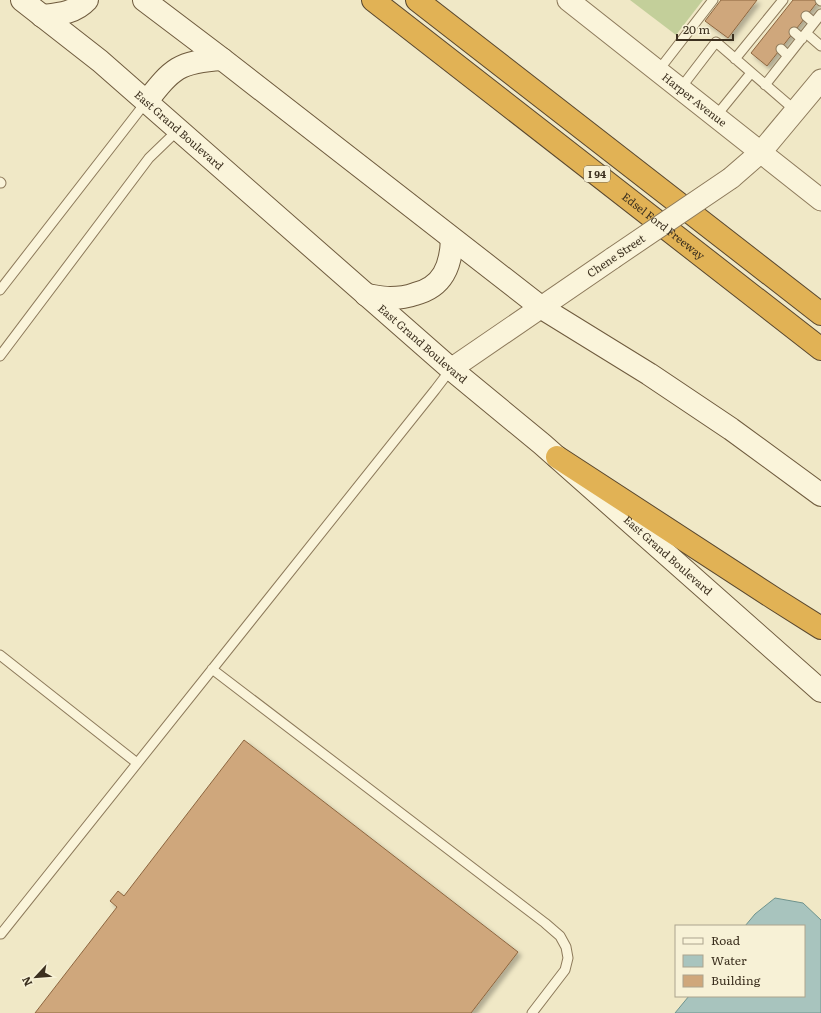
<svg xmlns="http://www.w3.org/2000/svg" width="821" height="1013" font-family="Literata,serif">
<defs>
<filter id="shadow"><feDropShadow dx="3.5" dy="3.5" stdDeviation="2" flood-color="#0004"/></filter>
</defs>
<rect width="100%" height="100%" fill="#f0e8c6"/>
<path fill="#c3cf9a" d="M630 0H703L676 35Z"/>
<path fill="#a8c4be" stroke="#6e938d" d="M775 898 803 903 821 920V1013H675L689 996H804V926H745L755 914Z"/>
<path fill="#cfa77b" stroke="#8d6640" filter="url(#shadow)" d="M721 0H757L728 38 705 21Z
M793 0H819L767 66 751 53Z
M244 740 518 952 471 1013H35L117 907 110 901 118 891 124 896Z"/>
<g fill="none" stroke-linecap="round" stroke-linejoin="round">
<defs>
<path id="service" d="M820 0 821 1
M806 16 814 23
M794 32 802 39
M806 33 821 46
M781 49 788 56
M735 59 783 0
M658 71 713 0
M765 85 821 14
M680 89 716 42 796 111
M716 116 751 73
M0 182 1 183
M0 290 146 102
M0 356 149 158 178 130
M0 655 137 763
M212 669 545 923 560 936 566 947 568 958 565 970 532 1013
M0 933 1 934 435 390 451 369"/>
<g id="tertiary">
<path id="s1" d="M568 0 821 200"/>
<path d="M731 178 761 152 821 80"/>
<path d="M451 369 613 258"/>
</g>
<g id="secondary">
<path id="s2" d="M22 0 100 61 451 369 542 444 821 691"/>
<path d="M144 0 222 59 542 308 649 374 731 429 821 495"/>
<path d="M42 16C59 14 75 13 87 0"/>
<path d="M146 102C173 68 178 62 222 59"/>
<path d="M366 295C374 296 382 298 390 298 399 298 407 297 415 294 443 287 451 266 452 239"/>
</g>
<g id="motorway">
<path id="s3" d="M373 0 821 349"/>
<path d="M417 0 821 314"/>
<path d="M557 457 775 599 821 628"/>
</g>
</defs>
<use href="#service" stroke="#8d7a5b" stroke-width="11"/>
<use href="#tertiary" stroke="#8d7a5b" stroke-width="23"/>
<use href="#secondary" stroke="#6f5b3e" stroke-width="24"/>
<use href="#motorway" stroke="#5a482f" stroke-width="24"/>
<use href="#service" stroke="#faf4da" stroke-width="9"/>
<use href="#tertiary" stroke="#faf4da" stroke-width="21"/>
<use href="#secondary" stroke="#faf4da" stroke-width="22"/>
<use href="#motorway" stroke="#e1b255" stroke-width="22"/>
<defs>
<path id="tertiary-bridge" d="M613 258 731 178"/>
</defs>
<use href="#tertiary-bridge" stroke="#8d7a5b" stroke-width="23" stroke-linecap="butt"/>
<use href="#tertiary-bridge" stroke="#faf4da" stroke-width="21"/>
</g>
<g text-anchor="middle" stroke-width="3" stroke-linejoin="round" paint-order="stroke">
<rect fill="#f7f1d6" stroke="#746a56" stroke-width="1" x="584" y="166" width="26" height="16" rx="3"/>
<g font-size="10" font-weight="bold" fill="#3c301f">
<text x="597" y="178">I 94</text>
</g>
<g font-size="11" fill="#3c301f" stroke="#f7f1d6">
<text dy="4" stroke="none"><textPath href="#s1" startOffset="161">Harper Avenue</textPath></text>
<text dy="4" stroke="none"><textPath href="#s2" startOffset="204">East Grand Boulevard</textPath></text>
<text dy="4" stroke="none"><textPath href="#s3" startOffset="368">Edsel Ford Freeway</textPath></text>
<text transform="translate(616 256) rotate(-34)" y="4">Chene Street</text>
<text dy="4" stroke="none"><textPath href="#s2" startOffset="528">East Grand Boulevard</textPath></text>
<text dy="4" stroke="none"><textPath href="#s2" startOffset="852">East Grand Boulevard</textPath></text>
</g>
</g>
<rect x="675" y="925" width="130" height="72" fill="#f7f1d6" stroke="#aca48d"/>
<rect x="683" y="938" width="20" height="6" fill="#faf4da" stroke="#aca48d"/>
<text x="711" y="945" font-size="12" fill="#3c301f">Road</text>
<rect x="683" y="955" width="20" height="12" fill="#a8c4be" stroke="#aca48d"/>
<text x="711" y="965" font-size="12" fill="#3c301f">Water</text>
<rect x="683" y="975" width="20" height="12" fill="#cfa77b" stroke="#aca48d"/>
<text x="711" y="985" font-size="12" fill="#3c301f">Building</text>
<g transform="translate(36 977) rotate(244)" stroke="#f7f1d6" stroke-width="3" paint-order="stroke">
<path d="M0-3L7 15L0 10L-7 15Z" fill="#3c301f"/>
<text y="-6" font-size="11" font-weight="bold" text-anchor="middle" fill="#3c301f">N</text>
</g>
<path d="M677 34v6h56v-6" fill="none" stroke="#3c301f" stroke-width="2"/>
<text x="683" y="34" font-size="12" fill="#3c301f" stroke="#f7f1d6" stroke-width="3" paint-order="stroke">20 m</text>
</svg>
